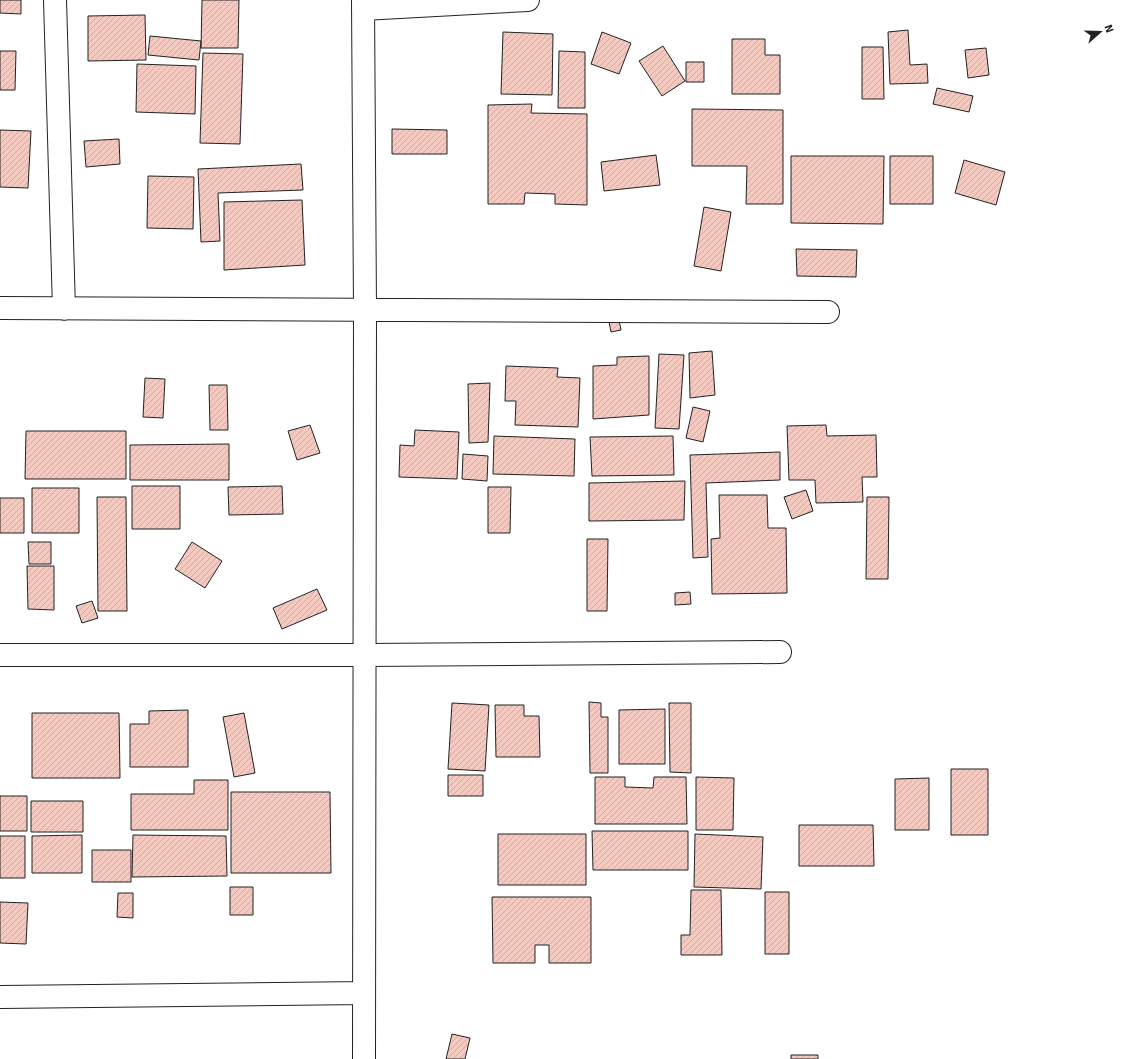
<svg xmlns="http://www.w3.org/2000/svg" width="1132" height="1059" font-family="Signika,sans-serif">
<defs>
<pattern id="building-hatch" width="6" height="6" patternUnits="userSpaceOnUse"><rect width="6" height="6" fill="#f3c9c0"/><path d="M-1 1l2-2M0 6l6-6M5 7l2-2" fill="none" stroke="#d0aca5"/></pattern>
</defs>
<rect width="100%" height="100%" fill="#fff"/>
<path fill="url(#building-hatch)" stroke="#222" d="M0 0H21V14L0 13Z
M202 0H239L238 48H201Z
M145 15 146 60 88 61V16Z
M908 30 910 65 927 64 928 83 890 84 888 32Z
M503 32 553 34 552 95 501 94Z
M602 32 631 43 619 74 591 64Z
M150 36 201 41 199 60 148 55Z
M732 39H765V55H780V94H732Z
M663 46 685 81 662 96 639 61Z
M862 47H883L884 99H862Z
M986 48 989 75 968 78 965 50Z
M0 51H16L15 90H0Z
M559 51 585 52V108H558Z
M203 53 243 54 240 144 200 143Z
M686 62H704V82H686Z
M137 64 196 66 195 114 136 112Z
M937 88 973 96 969 112 933 104Z
M532 104 531 113 587 114V205L555 204V194L525 193 524 204H488V105Z
M692 109 783 110V204H746L747 166H692Z
M392 129 447 130V154H392Z
M0 130 31 131 28 188 0 187Z
M119 139 120 164 86 167 84 141Z
M656 155 660 185 604 191 601 162Z
M791 156H884L883 224 791 223Z
M890 156H933V204H890Z
M964 160 1005 172 996 205 955 193Z
M301 164 303 190 218 193 220 241 201 242 198 169Z
M148 176 194 177 193 229 147 228Z
M302 200 305 265 224 270V202Z
M704 207 731 212 721 271 694 266Z
M796 249 857 250 856 277 797 276Z
M619 320 621 330 611 332 609 322Z
M712 351 715 395 690 398 689 353Z
M659 354 684 355 679 429 655 428Z
M649 356V415L593 419V366L617 365V357Z
M506 366 558 368 557 377 580 378 578 427 515 425 516 401H505Z
M145 378 165 379 163 418 143 417Z
M490 383 488 442 469 443 468 384Z
M209 385H227L228 430H210Z
M693 407 710 411 703 442 686 438Z
M310 425 320 453 297 460 288 431Z
M826 425 827 436 876 435 877 477H862L863 502 816 503 815 480H789L787 426Z
M415 430 459 432 457 479 399 477 400 445 414 446Z
M26 431H126V479H25Z
M494 436 575 439 574 476 493 474Z
M673 436 674 475 592 476 590 437Z
M229 444V480H130V445Z
M780 452V480L706 483 708 557 693 558 690 455Z
M463 454 488 456 487 481 462 479Z
M685 481 684 520 589 521V483Z
M132 486H180V529H132Z
M282 486 283 514 229 515 228 487Z
M488 487H511L510 533H488Z
M32 488H79V533H32Z
M806 490 813 511 792 519 784 497Z
M719 495H767L768 528H786L787 593 712 594 711 539 720 538Z
M97 497H126L127 611H98Z
M867 497H889L888 579H866Z
M0 498H24V533H0Z
M587 539H608L607 611H587Z
M28 542H51V564H29Z
M192 542 222 561 205 588 175 569Z
M27 566H54V610L28 609Z
M317 589 327 610 282 629 273 608Z
M690 592 691 604 675 605V593Z
M92 601 98 618 82 623 76 606Z
M589 702 601 703V717H608V773H590Z
M452 703 489 705 485 771 448 769Z
M669 703H691V773L670 772Z
M495 705H524V716H539L540 757H496Z
M665 709V764H619V710Z
M188 710V767H130V724H149V711Z
M32 713H119L120 778H32Z
M244 713 255 773 234 777 223 717Z
M951 769H988V835H951Z
M448 775H483V796H448Z
M595 777H625V787L653 788 654 777H686L687 824H595Z
M696 777 734 778 733 830H696Z
M929 778V830H895V779Z
M194 780H228V830H131V794H194Z
M231 792H330L331 873H231Z
M0 796H27V831H0Z
M31 801H83V832H31Z
M799 825H873L874 866H799Z
M592 831H688V870H593Z
M498 834H586V885H498Z
M695 834 763 837 761 889 694 887Z
M82 835V873H32V836Z
M133 835 226 836 227 876 132 877Z
M0 836H25V878H0Z
M92 850H131V882H92Z
M230 887H253V915H230Z
M691 890H721L722 955H681V935H690Z
M765 892H789V954H765Z
M118 893H133V918L117 917Z
M492 897H591V963H549V945H535V963H493Z
M0 902 28 903 26 944 0 943Z
M452 1034 470 1038 465 1059H446Z
M791 1055H818V1059H791Z"/>
<g fill="none" stroke-linecap="round" stroke-linejoin="round">
<defs>
<path id="minor" d="M55 0 64 309
M363 0 365 310 364 1059
M363 9 528 0
M0 308 828 312
M0 655H365L780 652
M0 997 364 993"/>
</defs>
<use href="#minor" stroke="#222" stroke-width="24"/>
<use href="#minor" stroke="#fff" stroke-width="22"/>
</g>
<g transform="translate(1100 32) rotate(70)" stroke="#ffffff" stroke-width="3" paint-order="stroke">
<path d="M0-3L7 15L0 10L-7 15Z" fill="#222222"/>
<text y="-6" font-size="11" font-weight="bold" text-anchor="middle" fill="#222222">N</text>
</g>
</svg>
